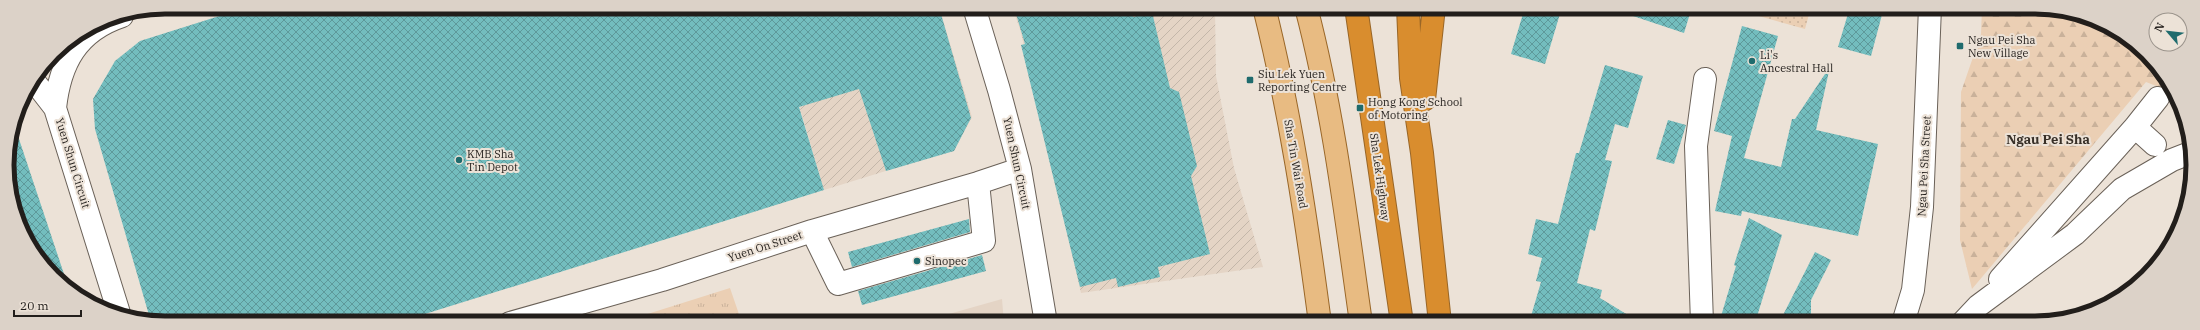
<svg xmlns="http://www.w3.org/2000/svg" width="2200" height="330" font-family="'IBM Plex Serif',serif">
<defs>
<pattern id="industrial-furrows" width="10" height="10" patternUnits="userSpaceOnUse"><rect width="10" height="10" fill="#e4d4c5"/><path d="M-1 1l2-2M0 10L10 0M9 11l2-2" fill="none" stroke="#c3b6a9"/></pattern>
<pattern id="grass-dots" width="8" height="8" patternUnits="userSpaceOnUse"><rect width="8" height="8" fill="#ebcfb4"/><path d="M2 2h.1M6 6h.1" fill="none" stroke="#c9b19a" stroke-width="1.8" stroke-linecap="round"/></pattern>
<pattern id="forest-firs" width="22" height="20" patternUnits="userSpaceOnUse"><rect width="22" height="20" fill="#ebcfb4"/><path d="M5 1l3.5 6h-7zM16 11l3.5 6h-7z" fill="#c9b19a"/></pattern>
<pattern id="park-tufts" width="24" height="20" patternUnits="userSpaceOnUse"><rect width="24" height="20" fill="#ebcfb4"/><path d="M3 7l-1-3M5 7V3M7 7l1-3M15 17l-1-3M17 17v-4M19 17l1-3" fill="none" stroke="#c9b19a"/></pattern>
<pattern id="building-cross-hatch" width="8" height="8" patternUnits="userSpaceOnUse"><rect width="8" height="8" fill="#73bdbe"/><path d="M0 0l8 8M0 8l8-8" fill="none" stroke="#5e999a"/></pattern>
</defs>
<rect width="100%" height="100%" fill="#ece2d7"/>
<path fill="#e4d4c5" d="M1002 299 1004 323H917Z"/>
<path fill="url(#industrial-furrows)" d="M770 7H939L972 117 954 150 824 190Z
M1012 7H1215L1216 76 1234 168 1263 267 1081 293 1020 29Z"/>
<path fill="url(#grass-dots)" d="M1727 7H1811L1805 29Z"/>
<path fill="url(#forest-firs)" d="M1982 7H2046L2105 23 2154 61 2172 92 2146 82 1972 289 1960 240 1961 92 1981 34Z"/>
<path fill="url(#park-tufts)" d="M730 288 742 323H619Z"/>
<path fill="url(#building-cross-hatch)" d="M248 7H939L971 118 954 151 886 171 859 89 799 107 824 190 396 323 151 322 95 129 93 99 115 61 140 41Z
M1014 7H1132L1133 17 1152 12 1170 88 1179 92 1197 166 1191 176 1210 254 1158 267 1160 277 1118 287 1116 278 1080 287 1021 45 1025 44Z
M1525 7H1562L1545 64 1511 54Z
M1618 7H1692L1684 33 1618 11Z
M1850 7H1884L1871 56 1838 47Z
M1742 26 1778 36 1744 158 1781 167 1792 119H1795L1827 71H1829L1816 130 1878 144 1858 236 1742 211 1741 216 1715 211 1732 136 1714 131Z
M1605 65 1643 76 1628 128 1615 124 1605 160 1612 161 1595 231 1590 229 1577 283 1602 290 1600 298 1641 323H1529L1541 282 1536 281 1542 258 1528 254 1536 219 1558 224 1576 153H1579Z
M1668 120 1686 125 1674 164 1656 159Z
M15 127 68 286 46 269 15 216 7 155Z
M1749 218 1782 235 1755 323H1719L1736 266 1734 265Z
M969 219 970 232 852 267 848 252Z
M1815 252 1831 260 1811 300V323H1779Z
M982 255 986 271 862 305 858 291Z"/>
<g fill="none" stroke-linecap="round" stroke-linejoin="round">
<defs>
<path id="minor" d="M974 7 999 90 1020 169 1046 323
M34 81 55 108
M2135 127 2155 145
M812 231 838 284 984 241 978 183
M2000 279 2135 127 2158 98
M119 313 55 108C60 63 77 31 122 16
M510 323 662 280 812 231 978 183 1020 169
M1702 323 1696 146 1705 79
M1903 323 1913 290 1922 207 1930 7
M1962 323 1978 306 2075 234 2122 189 2172 160 2190 153"/>
<path id="major" d="M1264 7C1290 111 1306 217 1320 323
M1306 7C1333 110 1346 217 1361 323"/>
<path id="highway" d="M1356 7 1402 323
M1408 7 1411 78 1422 153 1440 323
M1424 100 1434 7"/>
</defs>
<use href="#minor" stroke="#6a6158" stroke-width="24"/>
<use href="#major" stroke="#996627" stroke-width="24"/>
<use href="#highway" stroke="#996627" stroke-width="24"/>
<use href="#minor" stroke="#fff" stroke-width="22"/>
<use href="#major" stroke="#e8bb82" stroke-width="22"/>
<use href="#highway" stroke="#d98d2e" stroke-width="22"/>
</g>
<g fill="#1f6b6d" stroke="#ece2d7" stroke-width="1.5">
<rect x="1956" y="42" width="8" height="8" rx="2"/>
<circle cx="1752" cy="61" r="4"/>
<rect x="1246" y="76" width="8" height="8" rx="2"/>
<rect x="1356" y="104" width="8" height="8" rx="2"/>
<circle cx="459" cy="160" r="4"/>
<circle cx="917" cy="261" r="4"/>
</g>
<g text-anchor="middle" stroke-width="4" stroke-linejoin="round" paint-order="stroke">
<g font-size="11" fill="#221e1b" stroke="#ece2d7" text-anchor="start">
<text x="1968" y="44">Ngau Pei Sha<tspan x="1968" dy="13">New Village</tspan></text>
<text x="1760" y="59">Li's<tspan x="1760" dy="13">Ancestral Hall</tspan></text>
<text x="1258" y="78">Siu Lek Yuen<tspan x="1258" dy="13">Reporting Centre</tspan></text>
<text x="1368" y="106">Hong Kong School<tspan x="1368" dy="13">of Motoring</tspan></text>
<text x="467" y="158">KMB Sha<tspan x="467" dy="13">Tin Depot</tspan></text>
<text x="925" y="265">Sinopec</text>
</g>
<g font-size="11" fill="#221e1b" stroke="#ece2d7">
<text transform="translate(73 163) rotate(73)" y="4">Yuen Shun Circuit</text>
<text transform="translate(1017 163) rotate(78)" y="4">Yuen Shun Circuit</text>
<text transform="translate(1296 164) rotate(80)" y="4">Sha Tin Wai Road</text>
<text transform="translate(1924 166) rotate(-87)" y="4">Ngau Pei Sha Street</text>
<text transform="translate(1380 177) rotate(82)" y="4">Sha Lek Highway</text>
<text transform="translate(765 246) rotate(-18)" y="4">Yuen On Street</text>
</g>
<g font-size="13" font-weight="bold" fill="#383028" stroke="#ece2d7">
<text x="2048" y="144">Ngau Pei Sha</text>
</g>
</g>
<path d="M0 0H2200V330H0ZM165 14H2035A151 151 0 0 1 2186 165V165A151 151 0 0 1 2035 316H165A151 151 0 0 1 14 165V165A151 151 0 0 1 165 14Z" fill="#dcd2c8" fill-rule="evenodd"/>
<path fill="none" stroke="#221e1b" stroke-width="5" d="M165 14H2035A151 151 0 0 1 2186 165V165A151 151 0 0 1 2035 316H165A151 151 0 0 1 14 165V165A151 151 0 0 1 165 14Z"/>
<g transform="translate(2168 32) rotate(298)"><circle r="19" fill="#ece2d7" stroke="#9b948c"/>
<path d="M0-3L7 15L0 10L-7 15Z" fill="#1f6b6d"/>
<text y="-6" font-size="11" font-weight="bold" text-anchor="middle" fill="#221e1b">N</text>
</g>
<path d="M14 310v6h67v-6" fill="none" stroke="#221e1b" stroke-width="2"/>
<text x="20" y="310" font-size="12" fill="#221e1b" stroke="#ece2d7" stroke-width="3" paint-order="stroke">20 m</text>
</svg>
